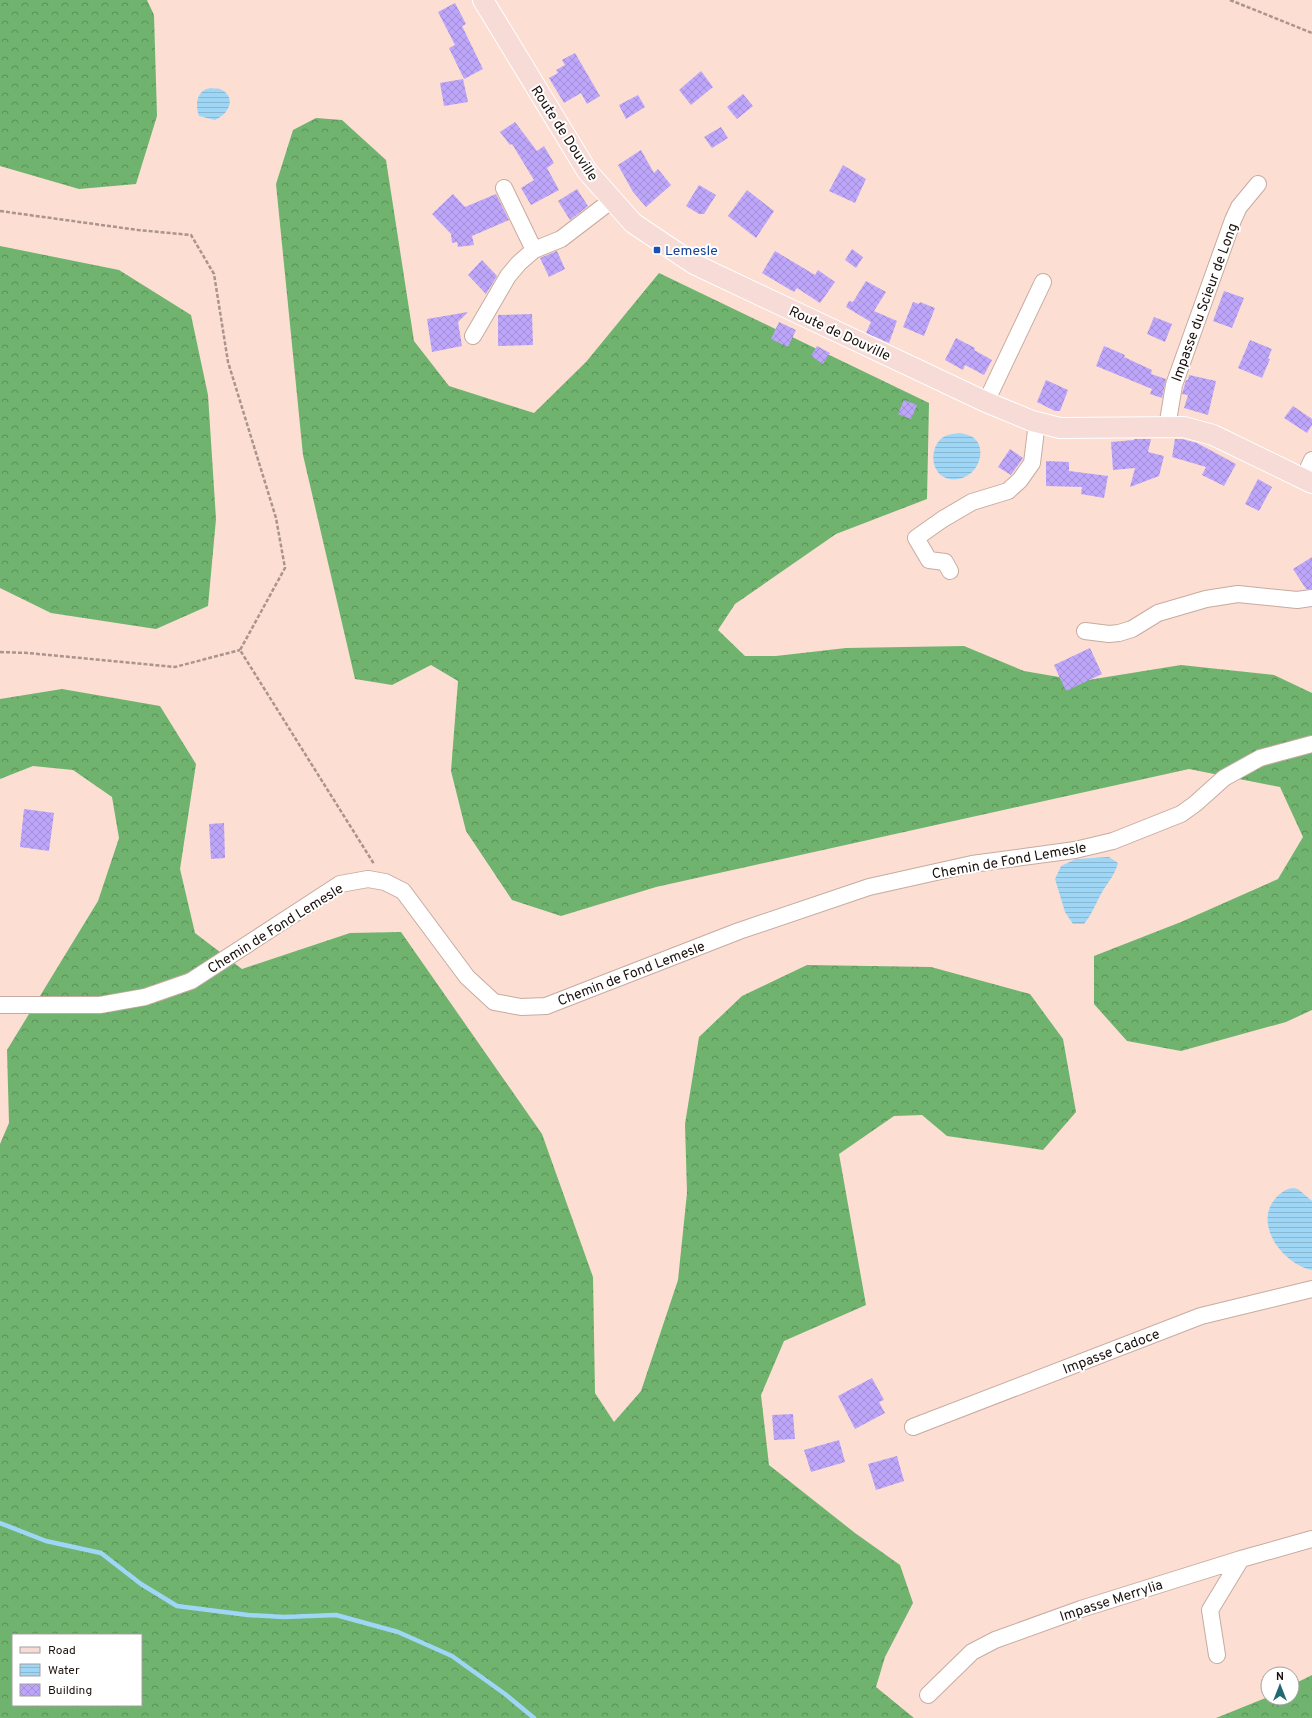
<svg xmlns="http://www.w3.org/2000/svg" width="1312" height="1718" font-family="Overpass,sans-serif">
<defs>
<pattern id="forest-crowns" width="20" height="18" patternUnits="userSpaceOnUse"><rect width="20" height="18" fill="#6fb36e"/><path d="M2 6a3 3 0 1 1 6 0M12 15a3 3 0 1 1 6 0" fill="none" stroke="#5a9059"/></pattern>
<pattern id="water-rules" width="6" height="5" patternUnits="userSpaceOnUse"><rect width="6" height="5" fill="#9fd6f6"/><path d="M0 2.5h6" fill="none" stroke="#88b7d2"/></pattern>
<pattern id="building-cross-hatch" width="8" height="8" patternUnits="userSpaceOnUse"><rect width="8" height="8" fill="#bda6fa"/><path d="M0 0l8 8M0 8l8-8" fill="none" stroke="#a28ed5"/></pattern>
</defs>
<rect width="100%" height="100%" fill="#fcded3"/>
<path fill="url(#forest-crowns)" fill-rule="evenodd" d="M0 0H147L154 15 157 116 136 184 79 189 0 166Z
M316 118 342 120 386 160 414 341 449 386 534 413 586 362 659 273 929 403 927 499 836 534 735 604 718 630 745 656H776L846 648 964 646 1024 671 1082 681 1181 665 1274 675 1312 693V1010L1286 1022 1181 1051 1127 1041 1094 1004V956L1181 922 1278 879 1303 837 1280 787 1189 769 656 887 561 916 512 900 466 831 451 771 458 681 431 665 392 685 355 679 303 455 276 184 293 130Z
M0 246 119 270 191 315 208 395 216 519 208 606 156 629 51 613 0 588Z
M62 689 160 706 196 764 180 869 195 933 242 969 350 933 401 932 542 1134 593 1277 595 1393 614 1422 641 1391 678 1280 687 1193 685 1124 699 1037 742 996 807 965 931 967 1030 994 1063 1039 1076 1112 1043 1150 947 1136 922 1115 894 1116 839 1154 866 1305 784 1341 761 1395 769 1465 855 1533 900 1565 913 1603 885 1657 876 1687 914 1718H0V1144L9 1123 7 1050 98 901 119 838 112 797 73 770 33 766 0 779V699ZM13 1635H141V1705H13Z
M1312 1675V1718H1216L1268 1697 1292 1698V1685Z"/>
<path fill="url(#water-rules)" d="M211 88C214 89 218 88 220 89 238 97 228 115 215 120L199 116C195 105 196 90 211 88Z
M960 433C964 434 970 435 974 438 984 446 981 463 973 471 963 482 943 483 936 469 931 460 933 445 942 438 947 434 953 434 960 433Z
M1109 857 1118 863C1115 875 1107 883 1101 894 1095 905 1092 914 1084 924H1073L1065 912 1055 879 1061 866 1076 859Z
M1293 1188 1298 1189 1312 1201V1270C1284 1265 1253 1225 1275 1199 1280 1193 1285 1189 1293 1188Z"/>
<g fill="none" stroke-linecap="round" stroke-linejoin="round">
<path stroke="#9fd6f6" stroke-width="4.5" d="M0 1523 46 1541 101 1553 141 1584 177 1606 248 1615 284 1617 336 1615 398 1632 452 1656 505 1694 534 1718"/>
</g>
<path fill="url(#building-cross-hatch)" d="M455 3 466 24 462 26 483 69 464 79 449 48 455 45 438 12Z
M575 53 600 96 587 104 581 93 564 103 549 78 558 73 556 70 565 65 562 60Z
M701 71 713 87 691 105 679 90Z
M463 79 468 102 444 106 440 83Z
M743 94 753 106 737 119 727 107Z
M638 95 645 107 626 119 619 105Z
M515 122 537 151 544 146 554 163 547 168 559 190 531 205 521 188 534 180 512 144 510 145 500 132Z
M721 127 728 138 712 148 704 137Z
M641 150 654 173 658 169 671 185 646 207 633 192 618 165Z
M843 165 866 179 855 203 829 191Z
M699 185 716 195 704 214H699L686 206Z
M577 189 588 206 570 220 558 201Z
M747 190 774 211 756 238 728 216Z
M453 194 465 207 496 194 509 220 472 236 474 245 458 247 457 242 452 243 451 234 432 214Z
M852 249 863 257 856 268 845 260Z
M557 251 565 269 549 277 540 258Z
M775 251 815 275 818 270 835 282 820 303 797 288 794 292 762 273Z
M482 260 497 276 486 294 468 275Z
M866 281 886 292 874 311 897 321 889 343 866 333 871 322 846 307 849 301 853 302Z
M1224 291 1244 298 1232 328 1213 321Z
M913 302 919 304 920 302 935 308 924 336 903 327Z
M468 312 458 322 462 346 432 352 427 319Z
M532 314 533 345 498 346V315Z
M1154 317 1172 324 1165 342 1147 334Z
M779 322 796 330 788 347 771 339Z
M956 338 975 348 974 350 992 360 984 375 965 365 963 370 945 360Z
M1250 340 1272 349 1268 358 1270 359 1262 378 1238 368Z
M817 346 830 353 823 364 811 356Z
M1104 346 1125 355 1124 357 1152 370 1151 374 1166 379 1162 398 1150 394 1152 389 1096 366Z
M1189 375 1216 381 1208 415 1184 408 1188 395 1182 394 1186 380H1188Z
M1046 380 1068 390 1060 411H1055L1037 402Z
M904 400 917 405 911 419 898 414Z
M1293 406 1312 419V425L1307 433 1284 418Z
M1134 439H1151L1148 452 1164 456 1159 476 1130 487 1135 468 1113 470 1111 442 1134 440Z
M1175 439H1182L1197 443 1236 464 1224 486 1202 475 1206 467 1172 457Z
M1010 449 1023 458 1011 475 998 467Z
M1046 461 1069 462V471L1108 476 1104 498 1081 494 1082 487 1046 486Z
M1258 479 1272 487 1259 511 1245 504Z
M1312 557V589H1306L1293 569Z
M1090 648 1102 674 1066 691 1054 665Z
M24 809 54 813 49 851 20 847Z
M224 823 225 858 211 859 209 824Z
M872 1378 884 1400 879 1402 885 1413 855 1429 838 1396Z
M793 1414 795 1439 774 1440 772 1415Z
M839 1440 845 1462 811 1472 804 1450Z
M897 1456 904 1481 876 1490 868 1464Z"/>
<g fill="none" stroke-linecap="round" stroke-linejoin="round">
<defs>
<path id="minor" d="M504 188 534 250
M473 336 508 276 519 263 534 250 561 239 612 200
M986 402 1043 282
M1167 427 1174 385 1233 220 1239 207 1258 184
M1303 479 1312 460
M950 571 945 562 929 560 916 538 943 519 972 502 1008 491 1020 480 1032 463 1037 422
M1085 631 1109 634 1119 633 1132 629 1158 613 1206 599 1238 594 1297 600 1312 598
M0 1005H100L145 997 191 981 340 884 368 879 385 882 403 891 467 977 494 1002 521 1007 546 1006 739 931 869 887 972 864 1075 850 1113 841 1181 814 1195 804 1224 778 1260 758 1312 744
M913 1427 1201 1316 1312 1289
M1217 1655 1210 1610 1241 1559
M928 1695 972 1652 995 1640 1081 1609 1241 1559 1312 1539"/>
<path id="major" d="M483 0 587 171 633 223 694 264 986 402 1032 421 1060 428 1184 427 1213 435 1312 483"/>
</defs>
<use href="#minor" stroke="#c7aba0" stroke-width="18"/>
<use href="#major" stroke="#fff" stroke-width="22"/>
<path stroke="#ab948c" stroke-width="2.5" stroke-dasharray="4 2" stroke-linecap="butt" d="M1230 0 1312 33
M0 211 138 230 191 235 214 274 228 362 276 518 285 568 240 650 374 864
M0 652 28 653 175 667 240 650"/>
<use href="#minor" stroke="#fff" stroke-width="16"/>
<use href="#major" stroke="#f7dbd6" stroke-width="20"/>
</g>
<rect fill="#1a4fb4" stroke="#fff" stroke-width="1.5" x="653" y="246" width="8" height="8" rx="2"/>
<g text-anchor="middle" stroke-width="4" stroke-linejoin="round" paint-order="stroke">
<g font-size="14" fill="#1c120f" stroke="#fff">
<text transform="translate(565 133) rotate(57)" y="5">Route de Douville</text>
<text transform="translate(1204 302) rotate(-70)" y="5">Impasse du Scieur de Long</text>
<text transform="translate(840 333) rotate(25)" y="5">Route de Douville</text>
<text transform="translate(1009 860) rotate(-10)" y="5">Chemin de Fond Lemesle</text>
<text transform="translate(275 928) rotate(-32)" y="5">Chemin de Fond Lemesle</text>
<text transform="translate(631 973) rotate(-21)" y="5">Chemin de Fond Lemesle</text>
<text transform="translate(1111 1351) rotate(-21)" y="5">Impasse Cadoce</text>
<text transform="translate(1111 1600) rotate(-18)" y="5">Impasse Merrylia</text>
</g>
<g font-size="14" fill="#164399" stroke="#fff" text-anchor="start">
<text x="665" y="255">Lemesle</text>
</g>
</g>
<rect x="12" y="1634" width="130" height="72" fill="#ffffff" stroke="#a4a09f"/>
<rect x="20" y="1647" width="20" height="6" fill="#f7dbd6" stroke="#a4a09f"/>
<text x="48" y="1654" font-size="12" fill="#1c120f">Road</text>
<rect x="20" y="1664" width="20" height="12" fill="url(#water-rules)" stroke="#a4a09f"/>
<text x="48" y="1674" font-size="12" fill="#1c120f">Water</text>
<rect x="20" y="1684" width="20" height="12" fill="url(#building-cross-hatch)" stroke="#a4a09f"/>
<text x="48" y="1694" font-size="12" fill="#1c120f">Building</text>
<g transform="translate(1280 1686)"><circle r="19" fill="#ffffff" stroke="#a4a09f"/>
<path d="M0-3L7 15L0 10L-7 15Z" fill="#206a74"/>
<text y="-6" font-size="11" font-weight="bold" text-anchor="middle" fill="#1c120f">N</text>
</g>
</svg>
